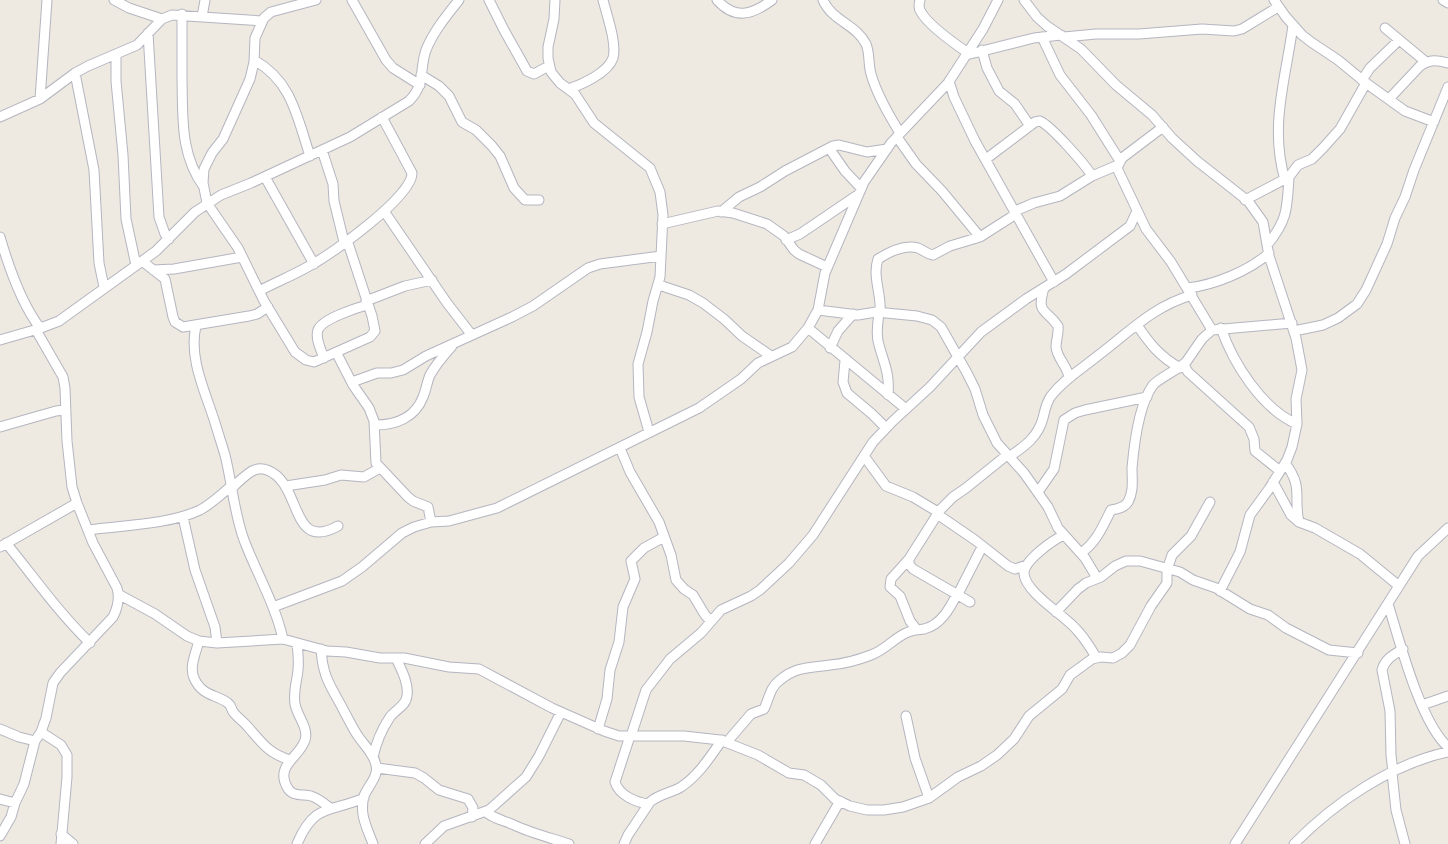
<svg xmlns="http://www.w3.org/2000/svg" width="1448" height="844" font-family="'Varela Round',sans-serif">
<rect width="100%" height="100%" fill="#eeeae1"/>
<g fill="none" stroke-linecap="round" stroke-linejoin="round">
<defs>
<path id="minor" d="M114 0 129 8 162 19
M316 0 271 12 264 18 255 38 254 62 250 79 223 139 212 153 204 169 203 183 207 203 238 248 264 301 295 352 306 360 314 362 370 337 375 331 372 316 347 240
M352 0 386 60 393 68 420 85
M489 0 504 30 527 71 534 74 545 68 550 67
M555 0 554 19 548 47V58L551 72 560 83 575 94 594 123 650 168 660 192 663 215 660 277 653 301 647 332 638 364 639 397 649 432
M717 0C735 20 752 15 772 0
M823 0C832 21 856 24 866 44 870 53 868 64 871 74 876 92 890 117 900 133
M920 0C919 4 918 8 921 12 928 25 955 44 968 53
M1024 0 1037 17 1047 26 1081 49 1116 85 1152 115 1172 138 1197 161 1248 201 1263 222 1269 256 1296 338 1302 370 1296 399 1297 424 1292 447 1287 460 1269 489 1250 515 1240 552 1220 591
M1274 0 1286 17 1302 35 1311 42 1338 60 1366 83 1405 111 1434 122
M1443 0 1448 3
M182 14C182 36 182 58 182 80 183 117 180 155 204 187
M202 17 205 0
M1385 28 1426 62
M148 33 159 217 165 234 169 239
M1042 37 1060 75 1091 115 1120 161
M1064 37 1096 34H1139L1202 29 1234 31 1242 29 1278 7
M982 50 987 68 999 91 1015 104 1030 126
M116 54V81L123 155 126 219 136 265
M966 55 1034 38 1061 35
M254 60C292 81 297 117 310 156
M75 73 94 170 99 263 104 287
M421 75 439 86 449 96 462 122 476 130 492 146 500 156 514 188 525 200H539
M1362 80 1370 68 1399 40
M949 81 954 97 975 141 1054 282
M568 89C581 85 608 73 613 58 617 43 607 16 603 0
M40 99 47 0
M1389 99 1420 66C1430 59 1437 60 1448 63
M0 117 40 99 75 73 88 66 137 45 162 19 172 15 262 21
M1163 127 1122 158 1117 168 1146 229 1171 262 1212 330
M897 137 916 164 942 191 980 237
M829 148 845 171 861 188
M322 150 333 184 334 201 344 242
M986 159 1035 122 1040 121C1051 126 1085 164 1092 176
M265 177 314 264
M1285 180C1269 126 1286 78 1293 25
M1245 200 1289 177 1298 165 1312 159 1323 148 1340 129 1366 83
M384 211 447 303 471 334
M1015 211 1034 203 1060 196 1092 176 1118 165
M721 212 739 197 760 187 785 171 833 146 839 145 867 152 887 149
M662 224 718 211 733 213 767 224 784 236 794 250 799 254 827 267
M0 237C9 268 21 303 40 328
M786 240 800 234 856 196
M1267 245C1288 220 1287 208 1289 177
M142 261 165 279 173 317 175 322 183 327 249 316 257 314 268 307
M153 270 174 269 242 257
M659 285 689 295 703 303 724 319 742 336 771 356
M1044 288C1036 315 1046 308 1058 326 1059 333 1056 340 1056 347 1057 359 1068 366 1069 378
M1188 288C1214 285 1249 271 1269 253
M259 291C276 282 294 275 311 265 332 254 413 196 412 173L382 117
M366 301 405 286 432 280
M818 310 858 315 876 312 917 316 932 320 941 327 967 373 975 389 983 415 997 443 1024 473 1048 507 1058 528 1085 558 1097 578
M879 313C878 322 876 331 878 341 883 362 890 371 888 395
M880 313C882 295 872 277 878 259 889 252 905 244 918 248 923 250 927 254 933 255L950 246 980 237 1016 214
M1137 325C1150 344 1159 356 1180 368
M196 326C188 360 207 395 216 426 219 436 222 445 225 455 232 483 234 513 244 540 257 574 275 604 283 639
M808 328 906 409
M1221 328C1233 363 1262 409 1297 424
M1294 331 1323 325 1338 318 1357 304 1366 290 1387 244 1395 218 1405 197 1414 170 1448 87
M0 340 38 329 59 321 156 251 195 212 221 195 251 183 350 137 409 101C426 84 419 70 426 50 433 32 447 15 459 0
M830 348 838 331 853 314
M336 352 353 385 369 408 374 421 376 463 408 497 413 501 428 507 431 522
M324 358C321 350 315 338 318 330 322 319 356 308 367 305
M845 361 843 382 847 393 872 414 886 428
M352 382 377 373H391L403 370 426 356 512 317 533 306 588 268 600 264 661 256
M375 425C395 425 415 418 423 397 426 390 427 382 430 375 436 364 444 355 452 346
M0 427 56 411 65 410
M620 448 630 472 659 522 671 555 676 580 684 589 693 595 705 615 711 621
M864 456 886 486 913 497 938 512
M1009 457C1025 446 1038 437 1043 418 1045 410 1046 403 1051 396 1064 379 1083 368 1100 354 1130 331 1154 306 1192 295
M1285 463C1304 488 1293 496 1299 522
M1280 471 1255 451 1254 439 1249 427 1188 372 1184 365 1202 339 1212 330 1292 323
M1273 482 1291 515 1299 522 1315 528 1360 554 1399 586
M286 486 325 480 341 475 364 477 380 468
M231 489C237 483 244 476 252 471 256 469 262 468 267 470 303 483 289 553 338 526
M1038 492 1054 469 1064 420 1075 413 1085 410 1147 397
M937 514 975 540 1008 566 1015 569 1027 565
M183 517 195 570 215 627 217 643
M88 530C123 525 168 525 200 510 211 504 221 495 231 486
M1064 535C1053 540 1023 561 1024 574 1026 593 1064 615 1076 629 1084 637 1090 647 1096 657
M6 543C34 577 58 612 90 643
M0 547 77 503
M1081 553C1096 543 1103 526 1111 510 1117 509 1124 508 1128 502 1134 491 1132 480 1132 468 1134 445 1139 404 1153 385 1158 379 1177 370 1185 363
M909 559 891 579 890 587 900 596 910 621 917 630
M118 594 155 614 187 636 199 641 217 643 283 639 327 651 346 652 380 658H404L449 667 479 669 552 708 604 731 619 736H684L720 740 758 755 789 773 804 775 821 785 835 799 850 806 867 810H884L903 807 929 798 958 777 981 766 997 755 1014 739 1029 716 1062 689 1070 675 1092 659 1101 657 1113 658 1122 653 1130 645 1151 606 1167 583V570L1172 555 1191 536 1210 502
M958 594 982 547
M970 602 913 569 909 564V559L940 510 953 497 966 488 1007 455
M1388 604C1400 642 1420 722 1448 747
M273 607 342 581 362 567 402 533 414 527 431 522 449 521 497 508 699 408 741 379 758 363 792 347 808 328 818 310 825 273 864 182 891 143 948 83 983 29 998 0
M1056 612 1078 589 1086 583 1101 577 1115 566 1126 561H1140L1180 572 1193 580 1216 588 1250 609 1268 615 1286 628 1329 650 1358 653
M199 641C196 652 189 667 194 678 202 696 215 694 228 703 232 706 231 710 234 713 238 718 244 722 248 727 262 743 268 753 290 760
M297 643C298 652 299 661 298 670 297 681 293 692 295 704 297 716 309 728 305 740 300 757 275 765 287 787 292 797 302 794 311 796 318 798 324 803 330 808
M321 649C323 680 332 687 345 713 349 720 353 729 358 736 364 745 374 754 376 765 379 776 368 786 364 796 359 814 367 828 373 844
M1422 705 1448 696
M906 716 915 758 929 798
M0 729 19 737 35 741
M598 729 607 699 610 670 619 642 623 607 635 579 631 561 644 548 664 537
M41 732 61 745 67 755V777L61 844
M630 736 615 782C619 795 635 802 648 804
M631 736 646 690 670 659 701 633 721 610 751 596 760 590 789 563 813 535 873 442 893 421 930 387 981 332 1026 299 1066 274 1130 226 1137 211
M727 742 751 714 764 709C769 699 770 687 780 680 797 666 810 668 830 665 844 664 858 660 871 655 885 650 893 639 906 633 912 630 918 630 924 629 941 625 950 608 957 594
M373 757C376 743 382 729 390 717 396 709 406 706 407 696 409 683 401 669 396 658
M377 768 415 773 424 778 439 790 468 799 473 808 472 817
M1393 772 1391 755 1390 711 1382 670C1385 659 1393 655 1403 649
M1392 773 1396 810 1405 844
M0 799 15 803
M486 812C494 819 503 820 514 825 531 833 551 838 569 844
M61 834 73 844
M0 836 11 817 15 803 24 784 35 741 41 732 46 718 53 683 60 673 113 617C118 607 120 598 117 588L93 543 77 503 72 487 67 441 65 388 63 377 36 330
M297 844C315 802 330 813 364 798
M425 844 444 826 489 810 526 777 539 756 561 712
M624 844 628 835 650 802C659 794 671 793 681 787 699 775 710 757 722 740
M815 844 840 801
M1235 844 1418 556 1448 528
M1294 844C1334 803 1391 764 1448 752"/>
</defs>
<use href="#minor" stroke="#b4b5c0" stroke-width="11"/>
<use href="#minor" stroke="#fff" stroke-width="9"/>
</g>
</svg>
